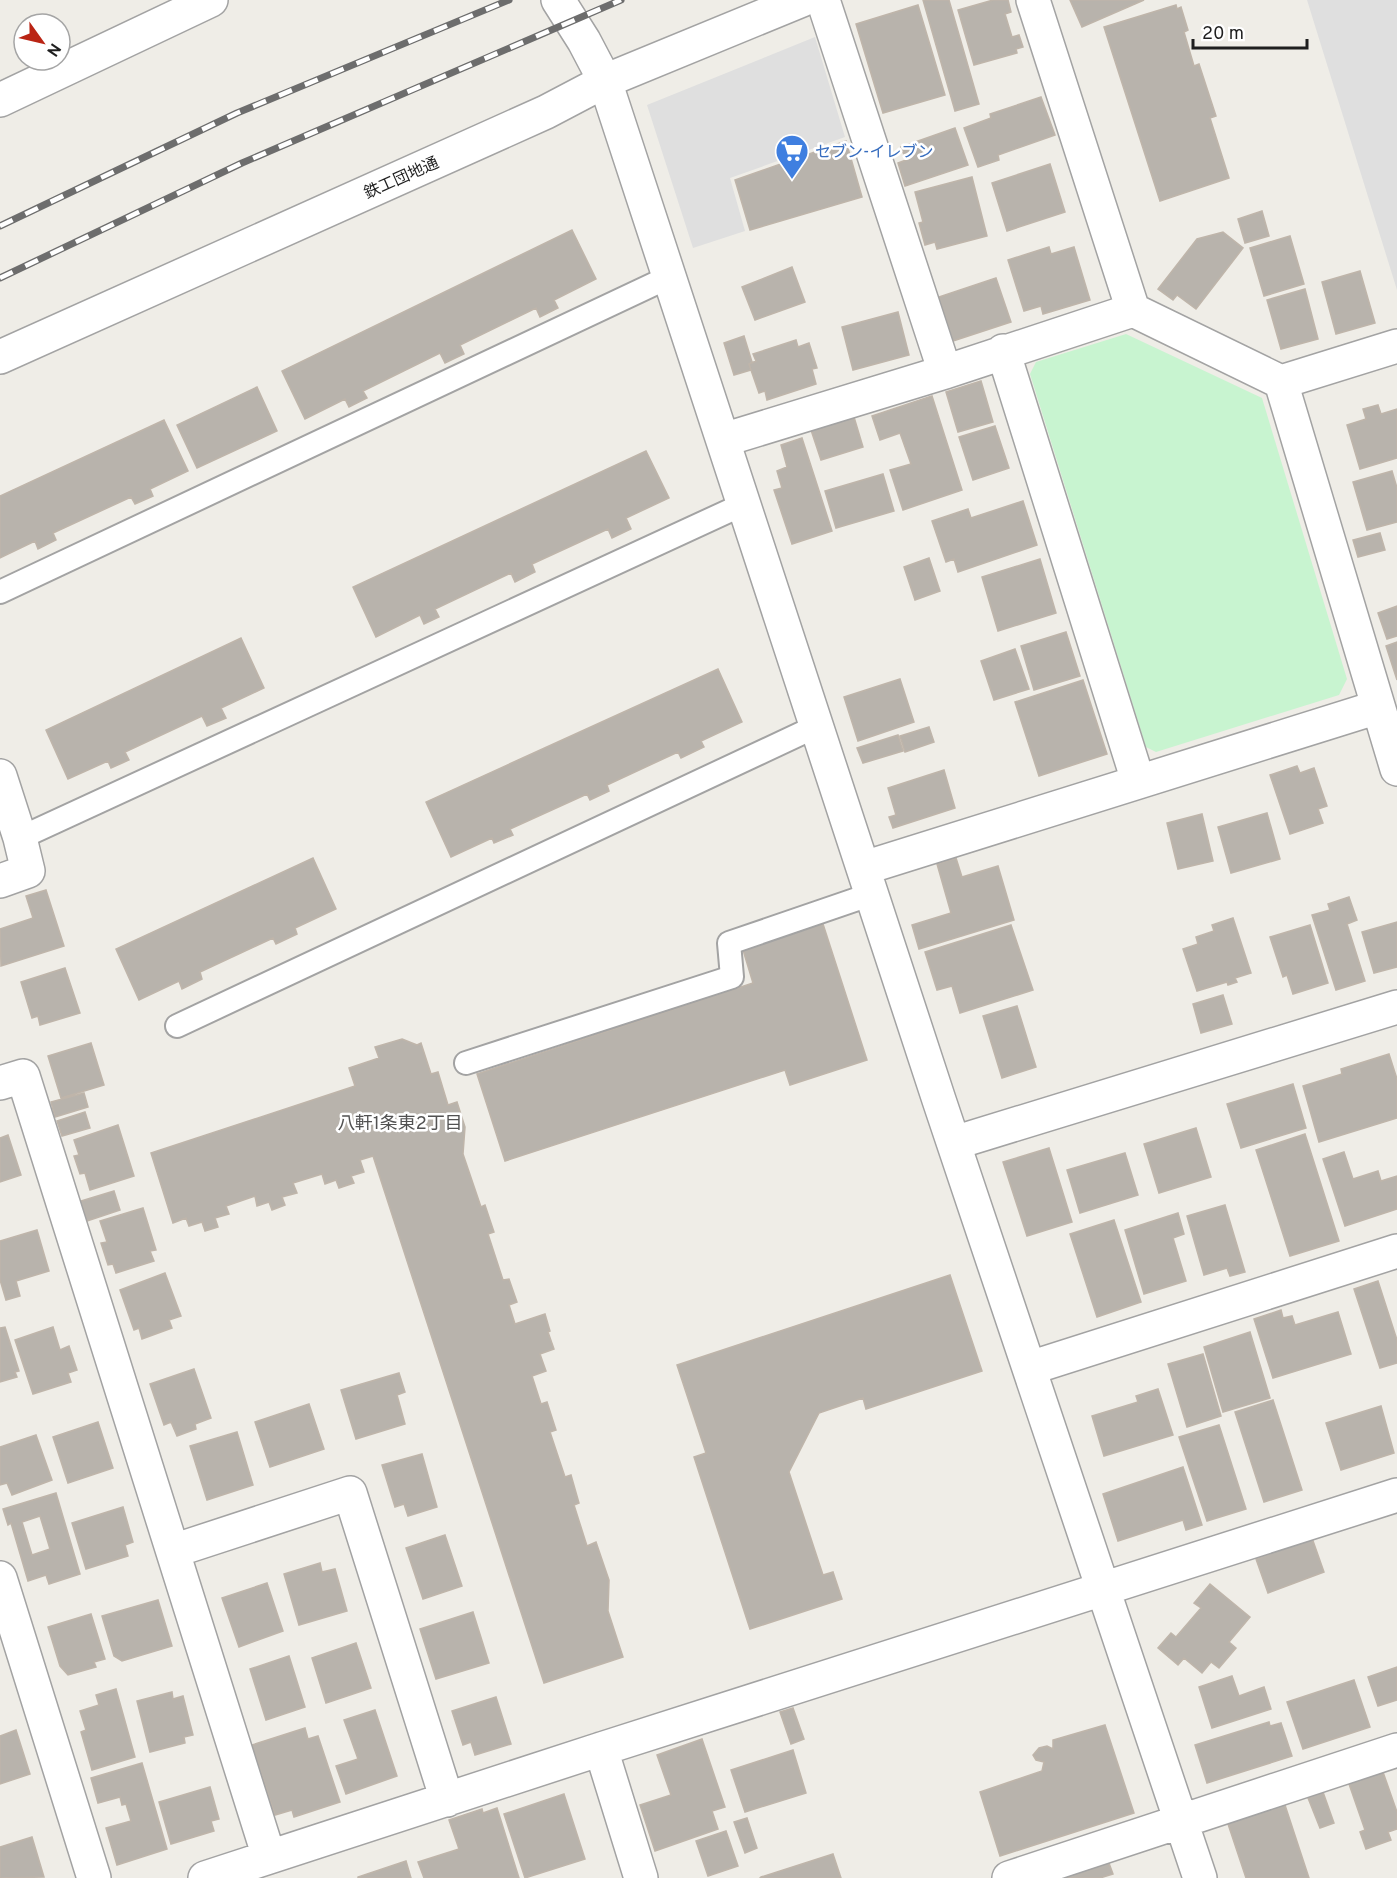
<svg xmlns="http://www.w3.org/2000/svg" width="1397" height="1878" font-family="Overpass,'Noto Sans JP',sans-serif">
<rect width="100%" height="100%" fill="#efede7"/>
<path fill="#c8f4d0" d="M1126 334 1262 398 1347 679 1339 695 1156 752 1146 747 1030 374 1036 362Z"/>
<path fill="#dfdfdf" d="M1307 0H1397V290Z
M815 37 845 137 730 178 745 231 693 248 647 105Z"/>
<path fill="#b8b3ac" stroke="#bfb5aa" stroke-width="1.5" fill-rule="evenodd" d="M923 0H949L979 104 955 111Z
M993 0H1008L1011 12 1005 14 1012 37 1019 35 1023 47 1016 49 1017 53 974 65 958 10Z
M1070 0H1144L1082 27Z
M918 5 945 95 883 113 856 24Z
M1176 5 1177 9 1181 7 1188 30 1184 32 1194 66 1199 64 1216 116 1210 118 1229 178 1160 201 1104 27Z
M1041 97 1055 135 998 155 999 160 978 167 964 128 991 118 990 114Z
M955 128 968 165 905 186 898 163 906 160 901 147Z
M846 141 862 197 750 230 735 180Z
M1050 164 1065 212 1007 231 992 183Z
M972 177 987 236 937 249 935 242 925 245 919 223 923 222 915 192Z
M1262 211 1269 236 1245 243 1238 219Z
M572 230 596 279 554 300 558 308 540 317 536 308 460 345 464 354 445 363 440 353 363 391 367 398 349 407 345 399 305 419 282 371Z
M1223 232 1243 248 1196 309 1177 295 1173 300 1158 289 1197 239Z
M1290 236 1304 284 1264 296 1250 248Z
M1049 247 1051 254 1074 247 1090 300 1043 314 1041 306 1024 311 1008 260Z
M792 267 805 302 755 320 742 287Z
M1360 271 1375 323 1336 334 1322 282Z
M996 278 1011 322 953 341 939 297Z
M1305 289 1318 339 1281 349 1267 300Z
M898 312 909 355 853 370 842 327Z
M744 336 752 362 749 364 751 370 734 375 724 343Z
M796 340 798 347 809 343 817 368 812 369 816 384 767 400 765 391 759 393 751 370 749 364 756 361 753 354Z
M981 381 993 422 958 432 946 392Z
M257 387 277 431 197 468 177 425Z
M932 396 962 490 903 510 890 470 911 464 900 433 880 440 872 416Z
M1378 405 1381 414 1397 409V458L1360 469 1347 425 1366 419 1363 409Z
M854 417 863 447 821 460 811 430Z
M164 420 188 471 150 489 153 496 135 504 131 497 53 533 56 540 38 549 35 541 0 558V496Z
M995 426 1009 468 973 480 959 437Z
M802 438 832 531 792 544 774 490 782 488 777 471 787 467 781 445Z
M646 451 669 498 626 518 631 529 612 538 608 529 532 564 535 572 515 582 511 573 435 609 439 617 424 624 420 615 376 637 353 587Z
M1392 471 1397 488V522L1367 530 1353 482Z
M883 474 894 511 836 528 825 491Z
M1023 501 1037 545 958 572 954 559 946 562 932 521 968 509 971 518Z
M1380 533 1385 550 1358 557 1353 540Z
M929 558 940 591 915 600 904 567Z
M1040 559 1056 613 998 631 982 577Z
M1397 606V636L1387 639 1378 613Z
M1066 632 1080 676 1034 690 1021 646Z
M241 638 264 688 221 708 226 718 207 726 202 716 125 752 129 760 111 768 108 761 68 779 46 730Z
M1397 642V680L1386 646Z
M1015 649 1029 689 994 700 981 661Z
M718 669 742 722 701 741 704 747 681 758 678 752 607 785 609 791 590 800 587 794 510 829 513 835 494 843 492 838 451 857 426 802Z
M900 679 914 722 858 741 844 697Z
M1083 680 1107 754 1039 776 1015 702Z
M929 727 934 742 905 752 900 736Z
M898 735 903 751 863 763 857 748Z
M1297 766 1300 773 1314 768 1327 806 1318 809 1323 823 1290 834 1270 775Z
M944 770 955 808 893 828 889 817 896 815 888 788Z
M1267 813 1280 859 1231 873 1218 827Z
M1202 814 1213 861 1178 869 1167 823Z
M313 858 336 909 295 928 297 934 276 944 273 938 200 972 202 979 182 989 179 981 139 1000 116 949Z
M956 858 962 877 998 866 1014 920 919 949 912 925 951 913 937 864Z
M46 890 64 946 1 966 0 929 33 918 26 896Z
M1349 897 1357 920 1347 924 1365 981 1336 990 1312 915 1330 910 1328 904Z
M1233 918 1251 973 1235 978 1237 982 1228 985 1227 982 1197 991 1183 949 1198 944 1196 937 1214 931 1212 925Z
M1397 922V967L1374 973 1362 932Z
M823 924 867 1060 790 1085 785 1070 505 1161 477 1074 753 983 743 950Z
M1011 925 1033 990 960 1013 952 986 937 990 925 952Z
M1310 925 1328 983 1293 994 1287 975 1283 977 1270 937Z
M65 968 80 1013 40 1025 38 1016 32 1018 21 982Z
M1223 995 1232 1024 1201 1033 1193 1004Z
M1017 1006 1036 1067 1002 1078 983 1016Z
M402 1039 417 1045 421 1043 431 1074 438 1072 448 1105 457 1102 465 1127 463 1154 481 1207 485 1205 494 1232 488 1234 503 1280 509 1279 517 1302 509 1305 515 1324 545 1314 550 1331 548 1332 554 1349 540 1354 546 1371 532 1376 541 1404 547 1402 556 1430 550 1432 565 1477 571 1475 579 1503 574 1505 587 1546 596 1542 609 1580 608 1611 623 1657 544 1683 373 1156 360 1160 364 1172 351 1176 354 1183 339 1188 336 1180 325 1184 322 1174 293 1183 297 1193 282 1197 285 1205 272 1210 269 1202 257 1206 255 1196 226 1206 229 1214 215 1218 218 1227 205 1231 202 1222 189 1226 186 1218 173 1223 151 1153 355 1086 349 1068 379 1058 375 1047Z
M91 1043 104 1085 61 1098 48 1056Z
M1389 1054 1397 1079V1118L1319 1142 1303 1086 1342 1074 1341 1069Z
M1293 1084 1306 1128 1241 1148 1227 1104Z
M84 1093 88 1107 55 1117 51 1102Z
M85 1112 90 1128 62 1136 57 1121Z
M118 1125 134 1176 90 1190 85 1173 80 1174 74 1156 79 1155 74 1140Z
M1196 1128 1211 1177 1159 1193 1144 1144Z
M1305 1134 1339 1241 1290 1256 1256 1150Z
M8 1135 21 1175 0 1182V1138Z
M1049 1148 1072 1222 1027 1236 1003 1162Z
M1344 1152 1353 1179 1378 1171 1381 1181 1397 1176V1209L1345 1226 1323 1159Z
M1125 1153 1138 1195 1080 1213 1067 1170Z
M114 1191 120 1210 87 1221 81 1201Z
M1225 1205 1245 1272 1230 1276 1227 1268 1204 1275 1187 1216Z
M143 1208 156 1250 150 1251 154 1261 116 1273 113 1264 108 1265 101 1243 107 1242 100 1221Z
M1178 1213 1184 1234 1173 1238 1186 1281 1144 1294 1125 1230Z
M1114 1220 1141 1302 1097 1317 1070 1234Z
M37 1230 49 1271 16 1281 20 1296 6 1300 0 1280V1241Z
M165 1273 181 1316 169 1320 172 1328 142 1339 139 1328 134 1330 120 1290Z
M950 1275 982 1371 866 1409 863 1398 819 1413 789 1472 823 1575 833 1572 842 1599 750 1629 694 1457 706 1453 677 1365Z
M1378 1281 1397 1340V1363L1380 1368 1354 1289Z
M1281 1310 1283 1318 1292 1316 1295 1325 1338 1312 1351 1354 1273 1378 1254 1319Z
M5 1327 19 1371 15 1372 17 1377 0 1382V1328Z
M53 1327 60 1350 69 1346 77 1370 68 1373 71 1382 33 1394 15 1340Z
M1250 1332 1270 1398 1223 1412 1204 1347Z
M1203 1354 1221 1416 1187 1427 1168 1364Z
M194 1369 211 1418 195 1424 196 1429 177 1436 171 1422 164 1425 150 1384Z
M399 1373 405 1392 397 1395 405 1424 356 1439 341 1390Z
M1158 1389 1173 1435 1104 1456 1092 1416 1138 1402 1136 1396Z
M1273 1400 1302 1490 1264 1502 1235 1412Z
M309 1404 324 1449 270 1467 255 1422Z
M1381 1406 1394 1453 1341 1470 1326 1423Z
M98 1422 113 1468 68 1483 53 1437Z
M1219 1425 1246 1509 1207 1521 1179 1437Z
M237 1432 253 1485 207 1500 190 1446Z
M36 1435 52 1480 12 1495 7 1483 0 1485V1447Z
M422 1454 437 1507 408 1516 404 1504 395 1507 382 1465Z
M1183 1467 1202 1525 1186 1530 1183 1520 1118 1541 1103 1494Z
M56 1493 80 1574 49 1584 46 1575 28 1581 11 1523 8 1525 3 1509ZM40 1516 50 1549 32 1555 22 1522Z
M123 1507 133 1542 125 1545 128 1556 86 1569 72 1523Z
M445 1535 462 1586 423 1599 406 1548Z
M1312 1538 1324 1572 1268 1593 1256 1559Z
M320 1563 322 1572 335 1569 347 1611 299 1625 284 1574Z
M267 1583 283 1631 239 1647 222 1598Z
M1210 1584 1250 1617 1229 1642 1236 1648 1219 1668 1211 1662 1202 1673 1184 1658 1178 1665 1158 1648 1171 1633 1176 1637 1201 1608 1194 1603Z
M158 1600 172 1646 122 1661 114 1656 102 1616Z
M473 1612 489 1663 436 1679 420 1629Z
M91 1614 105 1659 94 1662 96 1667 68 1675 60 1666 48 1627Z
M356 1643 371 1688 326 1703 312 1658Z
M289 1656 305 1707 266 1720 250 1669Z
M1397 1667V1700L1378 1706 1368 1677Z
M1232 1676 1239 1696 1264 1687 1271 1709 1212 1728 1199 1687Z
M1354 1680 1370 1727 1303 1749 1287 1702Z
M116 1689 135 1757 92 1770 81 1732 86 1730 80 1711 99 1705 96 1695Z
M172 1692 173 1699 183 1696 193 1735 184 1737 185 1743 150 1752 137 1701Z
M496 1697 511 1744 475 1755 471 1742 463 1745 452 1711Z
M793 1708 804 1739 791 1744 780 1712Z
M375 1710 397 1776 346 1794 336 1766 358 1759 344 1720Z
M1269 1722 1270 1726 1281 1723 1292 1756 1207 1783 1195 1745Z
M1105 1725 1134 1813 1000 1856 980 1792 1042 1771 1044 1762 1036 1760 1033 1755 1039 1748 1047 1746 1053 1749V1740Z
M305 1728 308 1739 318 1736 340 1802 294 1817 292 1810 275 1815 252 1745Z
M16 1730 30 1774 0 1784V1736Z
M702 1739 725 1807 712 1811 718 1829 655 1851 640 1805 671 1795 657 1755Z
M793 1750 806 1793 745 1812 731 1770Z
M142 1763 167 1849 117 1865 106 1828 131 1821 126 1804 122 1805 120 1797 98 1803 91 1778Z
M1383 1772 1397 1812V1829L1388 1832 1391 1840 1366 1849 1360 1832 1365 1830 1349 1784Z
M210 1787 219 1819 211 1821 214 1831 171 1844 159 1802Z
M1323 1792 1334 1823 1320 1828 1308 1798Z
M564 1794 585 1859 525 1878 504 1814Z
M1283 1799 1309 1878H1246L1226 1818Z
M497 1808 519 1878H424L418 1862 459 1849 449 1820 482 1809 483 1813Z
M747 1818 757 1848 745 1853 734 1822Z
M726 1831 738 1866 708 1876 696 1841Z
M32 1837 44 1877 0 1878V1847Z
M833 1854 841 1878H760L761 1877Z
M1106 1855 1113 1874 1100 1878H1040Z
M406 1861 411 1878H358V1877Z"/>
<g fill="none" stroke-linecap="round" stroke-linejoin="round">
<defs>
<path id="service" d="M0 592 669 277
M20 838 744 504
M177 1026 817 726
M466 1063 732 977 729 943 872 894"/>
<path id="minor" d="M558 0 584 41 605 81 939 1100 1200 1878
M823 0 945 372
M1033 0 1133 310 1281 382 1397 769
M0 100 211 0
M1003 351 1138 781
M1281 382 1397 346
M723 440 945 372 1133 310
M0 776 20 838 28 871 0 881
M864 868 1378 707
M0 1083 23 1076 269 1857
M954 1143 1397 1007
M1030 1368 1397 1251
M173 1551 350 1493 447 1800
M0 1578 94 1878
M601 1749 641 1878
M205 1878 601 1749 1397 1495
M1009 1878 1397 1750"/>
<path id="tertiary" d="M0 357 546 112 605 81 802 0"/>
</defs>
<use href="#service" stroke="#a3a3a3" stroke-width="26"/>
<use href="#minor" stroke="#a3a3a3" stroke-width="36"/>
<use href="#tertiary" stroke="#a3a3a3" stroke-width="36"/>
<use href="#service" stroke="#fff" stroke-width="22"/>
<use href="#minor" stroke="#fff" stroke-width="33"/>
<use href="#tertiary" stroke="#fff" stroke-width="33"/>
<defs>
<path id="rail" d="M0 226 237 113 509 0
M0 278 242 163 621 0"/>
</defs>
<use href="#rail" stroke="#6d6d6d" stroke-width="7"/>
<use href="#rail" stroke="#fff" stroke-width="4.5" stroke-dasharray="14" stroke-linecap="butt"/>
</g>
<defs>
<symbol id="supermarket-pin" viewBox="-11 -11 22 30"><path d="M0 17L-7.5 6A9.5 9.5 0 1 1 7.5 6Z" fill="#3f7fe0" stroke="#fff"/><path d="M-6-5.5h2.5l.6 2H6L4.5 2H-2.5L-4.4-4H-6ZM-1.5 3.2a1.3 1.3 0 1 0 .1 0ZM3 3.2a1.3 1.3 0 1 0 .1 0Z" fill="#fff"/></symbol>
</defs>
<g fill-rule="evenodd">
<use href="#supermarket-pin" x="773" y="132" width="38" height="52"/>
</g>
<g text-anchor="middle" stroke-width="5" stroke-linejoin="round" paint-order="stroke">
<g font-size="16" fill="#366cbe" stroke="#fff" text-anchor="start">
<text x="815" y="157">セブン-イレブン</text>
</g>
<g font-size="16" fill="#1f1f1f" stroke="#fff">
<text transform="translate(401 177) rotate(-24)" y="6">鉄工団地通</text>
</g>
<g font-size="18" fill="#525252" stroke="#fff">
<text x="400" y="1129">八軒1条東2丁目</text>
</g>
</g>
<g transform="translate(42 42) rotate(124)"><circle r="28" fill="#ffffff" stroke="#a5a5a5" stroke-width="1.5"/>
<path d="M0-4.5L10 22L0 15L-10 22Z" fill="#ba2414"/>
<text y="-9" font-size="16" font-weight="bold" text-anchor="middle" fill="#1f1f1f">N</text>
</g>
<path d="M1193 39v9h114v-9" fill="none" stroke="#1f1f1f" stroke-width="3"/>
<text x="1202" y="39" font-size="18" fill="#1f1f1f" stroke="#ffffff" stroke-width="4.5" paint-order="stroke">20 m</text>
</svg>
